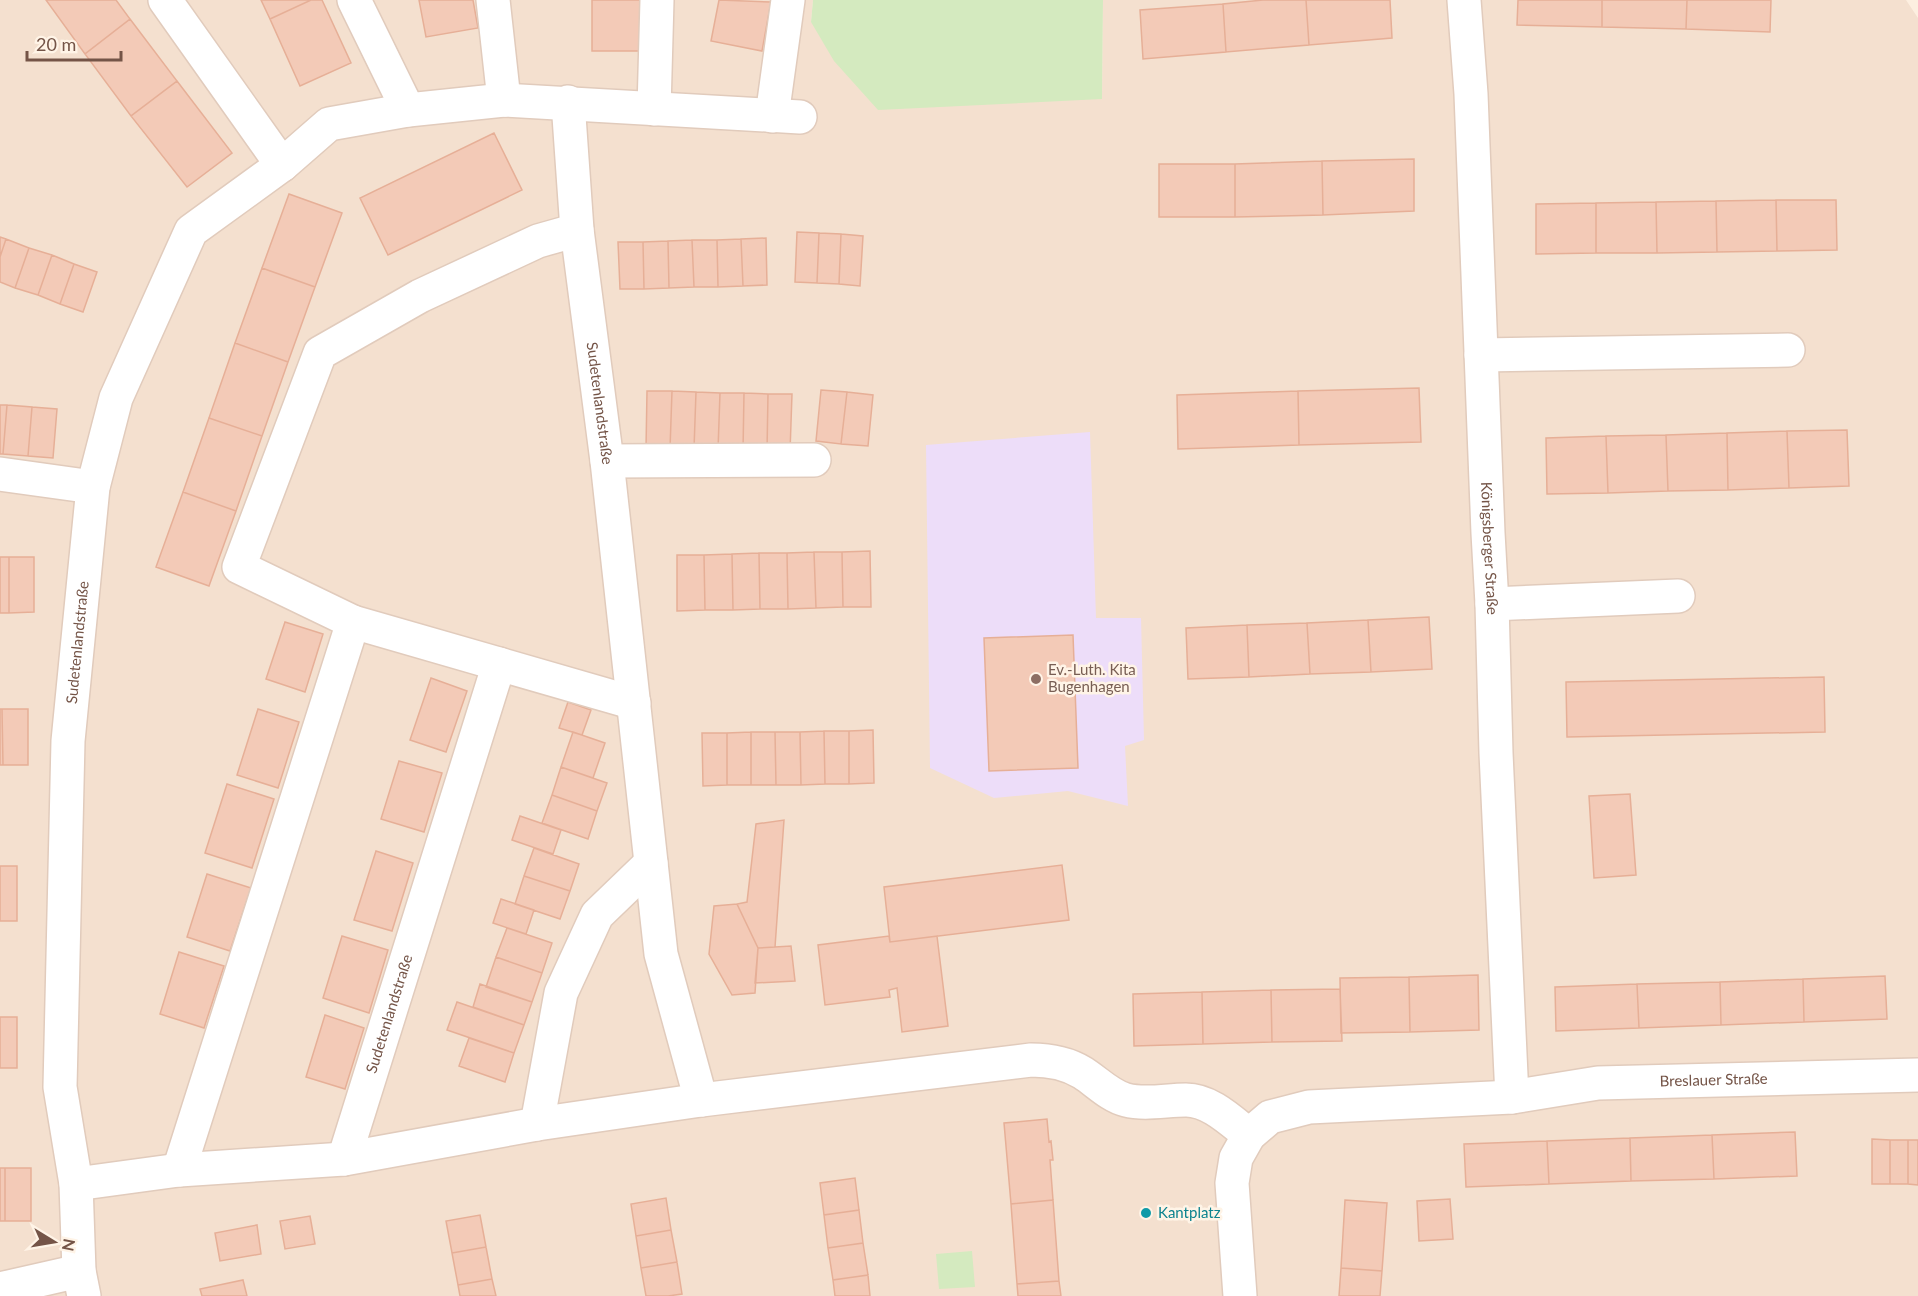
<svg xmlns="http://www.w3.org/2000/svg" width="1918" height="1296" font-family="Lato,sans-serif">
<rect width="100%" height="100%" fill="#fdefe0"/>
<path fill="#f4e0cf" d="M0 0H813L811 22 1102 99 1103 0H1906L1918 18V1296H0Z"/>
<path fill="#edddf9" d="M1090 432 1096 618H1141L1144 740 1125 746 1128 806 1068 791 994 798 930 768 926 445Z"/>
<path fill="#d4eabf" d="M813 0H1103L1102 99 878 110 834 61 811 22Z
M972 1251 975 1287 939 1289 936 1254Z"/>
<path fill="#f3cab7" stroke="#e6af97" stroke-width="1.5" d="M46 0H116L130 19 85 54Z
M261 0H311L270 19Z
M311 0H322L351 63 300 86 270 19Z
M419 0H473L478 28 426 37Z
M592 0H640V51H592Z
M719 0 771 2 762 51 711 41Z
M1263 0H1306L1309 45 1226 52 1223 4Z
M1306 0H1390L1392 38 1309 45Z
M1518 0H1602V27L1517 25Z
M1602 0H1687L1686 29 1602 27Z
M1687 0H1771L1770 32 1686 29Z
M1223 4 1226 52 1143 59 1140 10Z
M130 19 177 81 131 116 85 54Z
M177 81 232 153 187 187 131 116Z
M494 133 522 190 388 255 360 198Z
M1414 159V211L1323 215 1322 161Z
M1322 161 1323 215 1235 217V164Z
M1159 164H1235V217H1159Z
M289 194 342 213 315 287 262 268Z
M1776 200H1836L1837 250 1777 251Z
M1776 200 1777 251 1717 252 1716 201Z
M1716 201 1717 252 1657 253 1656 202Z
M1656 202 1657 253H1596V203Z
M1596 203V253L1536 254V204Z
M797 232 819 233 817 283 795 282Z
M819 233 841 234 839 284 817 283Z
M841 234 863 236 860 286 839 284Z
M0 237 6 239 0 257Z
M766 238 767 285 743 286 741 239Z
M6 239 29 248 15 288 0 282V257Z
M741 239 743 286 718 287 717 240Z
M692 240H717L718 287H694Z
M692 240 694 287 669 288 668 241Z
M668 241 669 288 644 289 643 242Z
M618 242H643L644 289H620Z
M29 248 52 255 38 295 15 288Z
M52 255 74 264 60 304 38 295Z
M74 264 97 272 83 312 60 304Z
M262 268 315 287 288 362 235 343Z
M235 343 288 362 262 436 209 418Z
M1419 388 1421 442 1299 445 1298 391Z
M821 390 847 392 841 444 816 441Z
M647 391H672L670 449 646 448Z
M672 391 696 392 694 449H670Z
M1298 391 1299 445 1178 449 1177 395Z
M696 392 720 393 718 450 694 449Z
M847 392 873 395 868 446 841 444Z
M720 393H744L743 451 718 450Z
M744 393 768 394 767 451H743Z
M768 394H792L790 452 767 451Z
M0 405H7L3 454H0Z
M7 405 32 407 28 456 3 454Z
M32 407 57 409 53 458 28 456Z
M209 418 262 436 236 511 183 492Z
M1847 430 1849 486 1789 488 1787 431Z
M1787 431 1789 488 1728 490 1727 433Z
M1727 433 1728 490 1668 491 1666 435Z
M1666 435 1668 491 1608 493 1606 436Z
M1606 436 1608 493 1547 494 1546 438Z
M183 492 236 511 209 586 156 567Z
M870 551 871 607H843L842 552Z
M814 552 816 608 788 609 787 553Z
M814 552H842L843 607 816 608Z
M759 553 760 609 733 610 732 554Z
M759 553H787L788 609H760Z
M732 554 733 610H705L704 555Z
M677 555H704L705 610 677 611Z
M0 557H9V613H0Z
M9 557H34V612L9 613Z
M1429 617 1432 669 1371 672 1368 620Z
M1368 620 1371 672 1310 674 1307 623Z
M285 622 323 634 305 692 266 679Z
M1307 623 1310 674 1249 677 1247 625Z
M1247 625 1249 677 1188 679 1186 628Z
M1073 635 1078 768 989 771 984 638Z
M1824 677 1825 732 1567 737 1566 682Z
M431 678 467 691 446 752 410 740Z
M568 702 591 710 582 735 559 728Z
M0 709H2L3 765H0Z
M2 709H28V765H3Z
M258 709 299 722 278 788 237 775Z
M873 730 874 783 849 784V731Z
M824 731 825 784 801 785 800 732Z
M824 731H849V784H825Z
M573 732 605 743 593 778 561 767Z
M751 732V785H727V733Z
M751 732H775L776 785H751Z
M775 732H800L801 785H776Z
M702 733H727V785L703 786Z
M399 761 442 773 424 832 381 819Z
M561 767 607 783 597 811 552 795Z
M227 784 274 799 252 868 205 853Z
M1630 794 1636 875 1594 878 1589 796Z
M552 795 597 811 588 839 542 823Z
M520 816 561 830 553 854 512 840Z
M784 820 775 947 758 948 737 904 747 902 756 824Z
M534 848 579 864 570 891 524 876Z
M376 851 413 863 392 931 354 920Z
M1062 865 1069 920 890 942 884 887Z
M0 866H17V921H0Z
M207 874 251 888 230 951 187 937Z
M524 876 570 891 560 919 515 904Z
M501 899 534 910 526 934 493 923Z
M737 904 758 948 755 993 732 995 709 954 714 906Z
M507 928 552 943 542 973 496 957Z
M342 936 388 950 369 1013 323 998Z
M889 936 890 942 937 936 948 1026 902 1032 897 988 889 990 890 997 825 1005 818 945Z
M791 946 795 981 755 983 758 948Z
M179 952 224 966 204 1028 160 1014Z
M496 957 542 973 532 1002 486 987Z
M1478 975 1479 1030 1410 1032 1409 977Z
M1885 976 1887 1019 1804 1022 1803 979Z
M1409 977 1410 1032 1341 1033 1340 978Z
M1803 979 1804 1022 1721 1025 1720 982Z
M1720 982 1721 1025 1639 1028 1637 984Z
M480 984 532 1002 524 1025 473 1007Z
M1637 984 1639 1028 1556 1031 1555 987Z
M1340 989 1342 1041 1272 1042 1271 990Z
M1271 990 1272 1042 1203 1044 1202 992Z
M1202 992 1203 1044 1134 1046 1133 994Z
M457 1002 524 1025 514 1053 447 1030Z
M325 1015 364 1028 345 1089 306 1077Z
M0 1017H17V1068H0Z
M469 1038 514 1053 505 1082 459 1066Z
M1047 1119 1049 1142 1051 1141 1053 1160H1050L1053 1200 1011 1204 1004 1123Z
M1795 1132 1797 1176 1714 1179 1712 1135Z
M1712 1135 1714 1179 1631 1181 1630 1138Z
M1630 1138 1631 1181 1549 1184 1547 1141Z
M1872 1139 1890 1140V1184H1872Z
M1890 1140H1908V1184H1890Z
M1908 1140H1918V1185L1908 1184Z
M1547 1141 1549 1184 1466 1187 1464 1144Z
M0 1168H5V1221H0Z
M5 1168H31V1221H5Z
M855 1178 859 1210 824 1215 820 1183Z
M666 1198 671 1230 636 1236 631 1204Z
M1450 1199 1453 1239 1419 1241 1417 1201Z
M1053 1200 1059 1281 1017 1284 1011 1204Z
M1345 1200 1387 1203 1382 1271 1341 1268Z
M859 1210 863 1243 828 1248 824 1215Z
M480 1215 486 1247 452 1253 446 1221Z
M310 1216 315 1244 285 1249 280 1221Z
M257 1225 261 1254 220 1261 215 1233Z
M671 1230 677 1262 641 1268 636 1236Z
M863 1243 868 1275 833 1280 828 1248Z
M486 1247 492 1279 458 1285 452 1253Z
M677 1262 682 1294 668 1296H646L641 1268Z
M1341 1268 1382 1271 1380 1296H1339Z
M868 1275 870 1296H835L833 1280Z
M492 1279 496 1296H460L458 1285Z
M243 1280 247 1296H202L200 1289Z
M1059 1281 1061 1296H1018L1017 1284Z"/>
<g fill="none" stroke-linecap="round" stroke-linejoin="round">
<defs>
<g id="minor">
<path d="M165 0 282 165"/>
<path d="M354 0 408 110"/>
<path d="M493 0 504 100"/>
<path id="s1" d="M1464 0 1471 94 1488 533 1492 604 1496 753 1512 1097"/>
<path id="s2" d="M568 102 577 230 607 461 661 954 701 1100"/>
<path d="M654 109 657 0"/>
<path d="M772 116 788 0"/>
<path d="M1481 355 1788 350"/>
<path d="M607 461 814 460"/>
<path d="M0 474 93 487"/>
<path d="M1492 604 1678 596"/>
<path d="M353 622 239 567 320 353 420 296 538 241 577 230"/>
<path d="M537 1124 561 993 597 915 651 863"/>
<path id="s3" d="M344 1159 499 664"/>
<path d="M179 1170 353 622 634 703"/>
<path d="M76 1184 179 1170 344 1159 537 1124 701 1100 1031 1060C1050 1060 1067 1063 1083 1073 1097 1082 1110 1096 1126 1100 1145 1105 1166 1100 1186 1100 1210 1100 1231 1121 1249 1135"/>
<path d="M0 1289 79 1271"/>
<path id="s4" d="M84 1296 79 1271 76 1184 60 1087 68 741 93 487 116 398 191 231 282 165 329 124 408 110 504 100 800 117"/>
<path id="s5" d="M1240 1296 1232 1183 1236 1158 1249 1135 1270 1117 1309 1107 1512 1097 1598 1083 1918 1075"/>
</g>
</defs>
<use href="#minor" stroke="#e1cbbc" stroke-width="36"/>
<use href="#minor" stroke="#fff" stroke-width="33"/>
</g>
<circle fill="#8d6e63" stroke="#fff4e7" stroke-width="2" cx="1036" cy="679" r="6"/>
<circle fill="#0f9aa8" stroke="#fff4e7" stroke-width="2" cx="1146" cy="1213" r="6"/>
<g text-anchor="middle" stroke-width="5" stroke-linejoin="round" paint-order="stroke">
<g font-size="15" fill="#745447" stroke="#fff4e7">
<text dy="5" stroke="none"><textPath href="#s2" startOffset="303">Sudetenlandstraße</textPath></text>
<text dy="5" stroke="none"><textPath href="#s1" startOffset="549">Königsberger Straße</textPath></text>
<text dy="5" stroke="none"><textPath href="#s4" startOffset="656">Sudetenlandstraße</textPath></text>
<text dy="5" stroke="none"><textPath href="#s3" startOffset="152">Sudetenlandstraße</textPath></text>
<text dy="5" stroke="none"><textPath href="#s5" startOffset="639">Breslauer Straße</textPath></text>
</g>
<g font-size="15" fill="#785e54" stroke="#fff4e7" text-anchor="start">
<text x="1048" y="675">Ev.-Luth. Kita<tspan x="1048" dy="17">Bugenhagen</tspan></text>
</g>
<g font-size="15" fill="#0d838f" stroke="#fff4e7" text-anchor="start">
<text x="1158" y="1218">Kantplatz</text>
</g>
</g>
<g transform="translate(54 1242) rotate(101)" stroke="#fff4e7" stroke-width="4.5" paint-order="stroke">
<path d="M0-4.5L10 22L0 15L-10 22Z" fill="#745447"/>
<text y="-9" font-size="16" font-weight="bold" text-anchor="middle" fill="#745447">N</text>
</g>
<path d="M27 51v9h94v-9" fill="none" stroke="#745447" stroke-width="3"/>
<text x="36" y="51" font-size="18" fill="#745447" stroke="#fff4e7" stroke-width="4.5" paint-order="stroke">20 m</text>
</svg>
